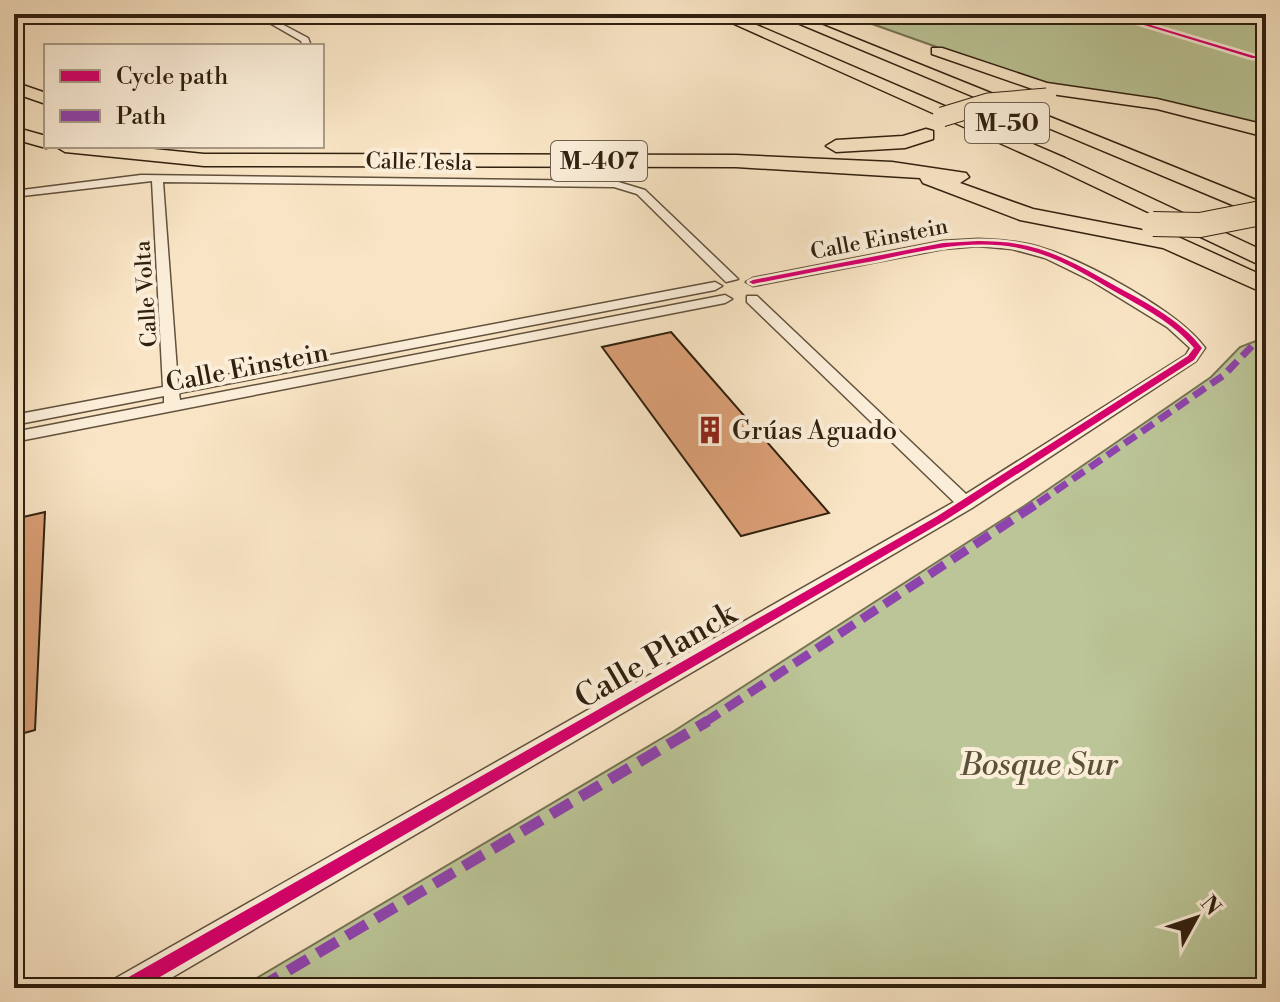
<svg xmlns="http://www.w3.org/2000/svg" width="1280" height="1002" font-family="'Libre Bodoni',serif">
<rect width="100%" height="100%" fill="#f9e5c5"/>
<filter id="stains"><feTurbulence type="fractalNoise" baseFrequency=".0025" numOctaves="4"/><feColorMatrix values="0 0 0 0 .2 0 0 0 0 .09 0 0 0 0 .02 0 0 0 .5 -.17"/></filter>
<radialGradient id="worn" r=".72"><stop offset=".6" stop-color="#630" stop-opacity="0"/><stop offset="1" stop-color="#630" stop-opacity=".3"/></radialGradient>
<path fill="#bbc597" stroke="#767253" stroke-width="2" d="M844 14H1266V128L1038 83Z
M1266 337V988H240L674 731 1024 506 1211 377 1240 347Z"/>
<path fill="#db9f76" stroke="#30200f" stroke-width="2" d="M671 332 829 513 741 536 602 347Z
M45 512 35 730 14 736V519Z"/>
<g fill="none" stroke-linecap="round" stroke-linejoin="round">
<defs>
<path id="street" d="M254 14H263L308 38 311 46H303L301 41Z
M141 175 615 181 645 190 738 279 726 282 637 194 614 187 163 182 178 384 715 282 722 286 715 290 179 393 180 400 725 295 732 299 725 303 14 442V432L164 403V396L14 425V415L163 387 152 181 14 197V191Z
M978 239C998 240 1019 241 1039 247 1084 260 1178 311 1205 348L1196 361 972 508 154 988H112L116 978 954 502 747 302V296H757L966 494 1186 355 1190 348 1167 327 1092 281 1045 258 1012 249 978 246 943 249 753 286 746 282 753 278 943 241Z"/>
<path id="highway" d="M712 14H731L1065 158 1266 252V268L1051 166Z
M776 14H795L1266 204V219Z
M932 48H942L1047 83 1157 99 1266 125V137L1157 109 1044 93 932 54Z
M14 82 46 93V104L14 93Z
M14 127 46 136V146H53L46 148 14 139Z
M926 129 933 131V139L905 148 836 152 826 146 836 140 903 136Z
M55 146H123L204 154 736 155 892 162 966 173 969 177 960 183 1033 209 1178 237 1266 277V294L1163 248 1020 220 923 183 920 178 736 167 204 166 65 152Z"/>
</defs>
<use href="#street" stroke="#62513c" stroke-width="3"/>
<use href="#highway" stroke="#30200f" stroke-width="3"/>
<use href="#street" fill="#fbeed9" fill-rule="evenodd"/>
<use href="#highway" fill="#f9e5c5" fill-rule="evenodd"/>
<defs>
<path id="highway-bridge-far1" d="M942 117 988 103 1047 98"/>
<path id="highway-bridge" d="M1153 224 1200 225 1266 212"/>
</defs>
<use href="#highway-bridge-far1" stroke="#30200f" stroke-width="21" stroke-linecap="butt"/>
<use href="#highway-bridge" stroke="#30200f" stroke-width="26" stroke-linecap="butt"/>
<use href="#highway-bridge-far1" stroke="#f9e5c5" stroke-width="19"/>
<use href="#highway-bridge" stroke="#f9e5c5" stroke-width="24"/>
<path stroke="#8e44ad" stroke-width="3" stroke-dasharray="7 3" stroke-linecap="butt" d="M495 14H600"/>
<path stroke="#8e44ad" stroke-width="7" stroke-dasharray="14 7" stroke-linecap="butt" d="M1038 503 1224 375 1252 346 1266 342"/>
<path stroke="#8e44ad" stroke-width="9" stroke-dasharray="18 9" stroke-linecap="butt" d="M704 723 1041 501"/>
<path stroke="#8e44ad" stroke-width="11" stroke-dasharray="23 11" stroke-linecap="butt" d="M259 988 708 721"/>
<defs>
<path id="cycleway" d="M1108 14H1114L1254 56H1266V58H1252Z
M978 241C999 241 1020 243 1039 249 1065 257 1089 271 1112 284 1143 301 1180 319 1202 348L1194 360 944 521 141 988H118L120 982 936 517 1188 356 1194 348C1174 323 1142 307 1114 291 1088 276 1061 259 1031 251 979 236 926 250 874 261 833 268 793 276 753 284L749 282 753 280 943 243Z"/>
</defs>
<use href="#cycleway" stroke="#fbeed9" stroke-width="5"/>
<use href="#cycleway" fill="#d6006c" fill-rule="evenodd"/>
</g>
<defs>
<symbol id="building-bare" viewBox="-9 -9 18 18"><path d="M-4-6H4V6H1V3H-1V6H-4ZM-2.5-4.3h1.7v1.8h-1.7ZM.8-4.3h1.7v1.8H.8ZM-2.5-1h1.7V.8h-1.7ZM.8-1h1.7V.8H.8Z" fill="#8f2418" stroke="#fbeed9" stroke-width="2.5" paint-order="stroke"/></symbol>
</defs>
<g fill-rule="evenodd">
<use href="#building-bare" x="690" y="410" width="40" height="40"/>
</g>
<g text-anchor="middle" stroke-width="8" stroke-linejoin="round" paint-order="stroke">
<g font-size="22" fill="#30200f" stroke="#fbeed9">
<text transform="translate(419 161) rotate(1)" y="8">Calle Tesla</text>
<text transform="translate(879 238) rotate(-11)" y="8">Calle Einstein</text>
<text transform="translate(145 294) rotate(-94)" y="8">Calle Volta</text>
</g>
<g fill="#fbeed9" stroke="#6d5e4c" stroke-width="2">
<rect x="965" y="103" width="84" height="40" rx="6"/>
<rect x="551" y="141" width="96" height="40" rx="6"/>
</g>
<g font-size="24" font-weight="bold" fill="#30200f">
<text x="1007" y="131">M-50</text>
<text x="599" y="169">M-407</text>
</g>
<g font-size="26" fill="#30200f" stroke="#fbeed9">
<text transform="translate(247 367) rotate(-11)" y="9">Calle Einstein</text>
</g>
<g font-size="26" fill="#30200f" stroke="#fbeed9" text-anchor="start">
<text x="732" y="439">Grúas Aguado</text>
</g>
<g font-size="32" fill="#30200f" stroke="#fbeed9">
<text transform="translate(655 655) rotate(-30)" y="11">Calle Planck</text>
</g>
<g font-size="32" font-style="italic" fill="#5a5238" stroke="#fbeed9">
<text x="1039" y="775">Bosque Sur</text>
</g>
</g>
<rect width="1280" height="1002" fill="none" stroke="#f9e5c5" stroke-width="48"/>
<rect x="16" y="16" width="1248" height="970" fill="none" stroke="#30200f" stroke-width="4"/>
<rect x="24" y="24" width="1232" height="954" fill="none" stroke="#30200f" stroke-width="2"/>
<rect x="44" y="44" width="280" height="104" fill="#fbeed9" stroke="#aa9c88" stroke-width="2"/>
<rect x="60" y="70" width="40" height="12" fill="#d6006c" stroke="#aa9c88" stroke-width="2"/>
<text x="116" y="84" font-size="24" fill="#30200f">Cycle path</text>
<rect x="60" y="110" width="40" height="12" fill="#8e44ad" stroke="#aa9c88" stroke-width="2"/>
<text x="116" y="124" font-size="24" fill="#30200f">Path</text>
<g transform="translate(1196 918) rotate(50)" stroke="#fbeed9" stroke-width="6" paint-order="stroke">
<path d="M0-6L14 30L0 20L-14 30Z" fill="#30200f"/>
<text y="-12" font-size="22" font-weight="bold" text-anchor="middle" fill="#30200f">N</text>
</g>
<rect width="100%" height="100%" filter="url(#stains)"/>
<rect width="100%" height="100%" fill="url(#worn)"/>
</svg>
